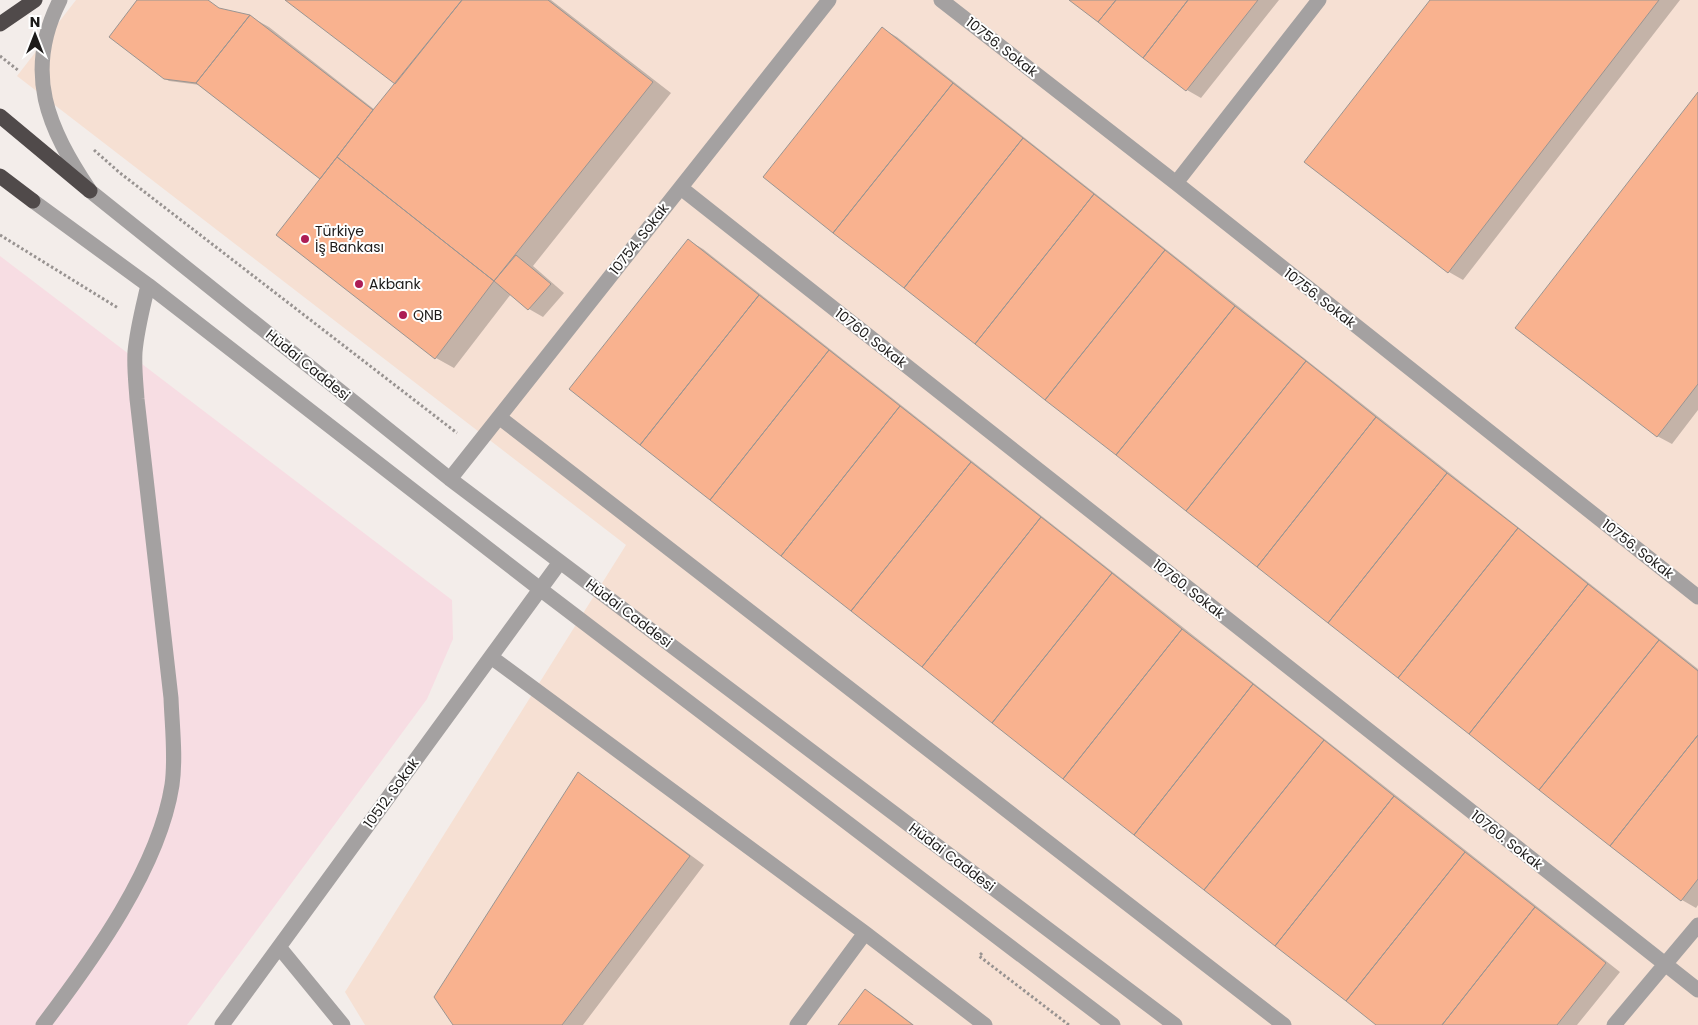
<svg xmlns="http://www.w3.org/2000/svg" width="1698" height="1025" font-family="Poppins,sans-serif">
<rect width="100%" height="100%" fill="#f3edea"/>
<path fill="#f7dde3" d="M0 256 452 600 453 639 427 699 187 1025H0Z"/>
<path fill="#f6e0d3" d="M76 0H1698V1025H365L345 992 626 545 17 76Z"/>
<path fill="#0003" d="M139 0H207L220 10 249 16 269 27 375 110 397 84 287 0H551L671 93 533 266 564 293 543 317 529 309 511 294 454 368 436 358 322 179 200 85 169 81 164 78Z
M1070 0H1279L1201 98 1187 90Z
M1431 0H1680L1463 280 1449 272Z
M883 29 897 37 1698 669V905L1696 908 1682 900Z
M1698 94V410L1672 444 1657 436Z
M688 240 703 249 1620 972 1577 1025H1377Z
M578 773 592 782 704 865 583 1025H455Z
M866 991 880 999 914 1025H840Z"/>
<path fill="#f9b28f" stroke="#9a9592" d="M137 0H208L219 8 250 15 196 83 164 79 109 37Z
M285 0H462L395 84Z
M462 0H548L653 82 494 281 337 157 373 110Z
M1069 0H1116L1098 22Z
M1116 0H1188L1143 58 1098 22Z
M1188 0H1258L1186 91 1143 58Z
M1430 0H1659L1448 273 1304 162Z
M250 15 373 110 320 179 196 83Z
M882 27 953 83 833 233 763 177Z
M953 83 1023 138 904 288 833 233Z
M1698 92V384L1657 437 1515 328Z
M1023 138 1094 194 975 344 904 288Z
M337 157 494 281 435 359 276 235Z
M1094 194 1165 250 1045 400 975 344Z
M688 239 759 295 640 445 569 389Z
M1165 250 1235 306 1116 455 1045 400Z
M516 255 551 284 528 310 494 281Z
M759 295 829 350 710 500 640 445Z
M1235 306 1306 361 1186 511 1116 455Z
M829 350 900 406 781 556 710 500Z
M1306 361 1376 417 1257 567 1186 511Z
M900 406 971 462 851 611 781 556Z
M1376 417 1447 473 1328 623 1257 567Z
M971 462 1041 517 922 667 851 611Z
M1447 473 1518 528 1398 678 1328 623Z
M1041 517 1112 573 992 723 922 667Z
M1518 528 1588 584 1469 734 1398 678Z
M1112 573 1182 629 1063 779 992 723Z
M1588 584 1659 640 1539 790 1469 734Z
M1182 629 1253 684 1134 835 1063 779Z
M1659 640 1698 671V735L1610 846 1539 790Z
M1253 684 1324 740 1204 890 1134 835Z
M1698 735V879L1681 901 1610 846Z
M1324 740 1394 796 1275 946 1204 890Z
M578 772 690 856 562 1025H453L434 997Z
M1394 796 1465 852 1346 1001 1275 946Z
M1465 852 1535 907 1442 1025H1376L1346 1001Z
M1535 907 1606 963 1557 1025H1442Z
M865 989 913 1025H838Z"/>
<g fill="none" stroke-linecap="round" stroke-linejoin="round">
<path stroke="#989391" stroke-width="3" stroke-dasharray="2.5 2.5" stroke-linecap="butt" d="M0 56 19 71
M94 150 120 173 457 433
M0 235 118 308
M982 953 979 956 1069 1025"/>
<path stroke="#a4a1a1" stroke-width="15" d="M60 0C23 73 48 128 90 191L450 479 1175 1025
M941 0 1176 183 1698 597
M1176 183 1319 0
M681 188 1698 990
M33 201 148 285 540 589 1113 1025
M499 417 1284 1025
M450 479 829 0
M491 657 865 933 985 1025
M279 947 343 1025
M43 1025C93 959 159 868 172 785 176 757 172 726 171 698L137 399C136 384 134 368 135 352 137 329 143 307 148 285
M222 1025 560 562
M797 1025 865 933
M1614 1025 1698 925"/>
<path stroke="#504a4a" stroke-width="15" d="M0 24 35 0
M0 116 90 191
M0 176 33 201"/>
</g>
<g fill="#ad1d55" stroke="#fff" stroke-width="2">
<circle cx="305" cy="239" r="5"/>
<circle cx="359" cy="284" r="5"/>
<circle cx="403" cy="315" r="5"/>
</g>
<g text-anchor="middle" stroke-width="4" stroke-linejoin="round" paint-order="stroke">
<g font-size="14" fill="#1d1b1a" stroke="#fff">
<text transform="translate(1002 47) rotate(38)" y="5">10756. Sokak</text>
<text transform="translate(639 239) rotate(-52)" y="5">10754. Sokak</text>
<text transform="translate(1320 298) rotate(38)" y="5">10756. Sokak</text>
<text transform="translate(871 338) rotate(38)" y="5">10760. Sokak</text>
<text transform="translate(308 365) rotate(39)" y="5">Hüdai Caddesi</text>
<text transform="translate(1638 549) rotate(38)" y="5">10756. Sokak</text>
<text transform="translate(1189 589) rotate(38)" y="5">10760. Sokak</text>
<text transform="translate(629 613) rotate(37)" y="5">Hüdai Caddesi</text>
<text transform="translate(391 793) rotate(-54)" y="5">10512. Sokak</text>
<text transform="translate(1507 840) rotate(38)" y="5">10760. Sokak</text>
<text transform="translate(952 857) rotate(37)" y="5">Hüdai Caddesi</text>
</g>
<g font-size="14" fill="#1d1b1a" stroke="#fff" text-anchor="start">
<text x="315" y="236">Türkiye<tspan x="315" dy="16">İş Bankası</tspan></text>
<text x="369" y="289">Akbank</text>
<text x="413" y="320">QNB</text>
</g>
</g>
<g transform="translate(35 35)" stroke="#ffffff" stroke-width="4" paint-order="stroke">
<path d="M0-4L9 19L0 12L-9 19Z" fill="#1d1b1a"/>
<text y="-8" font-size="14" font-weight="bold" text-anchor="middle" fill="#1d1b1a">N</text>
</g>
</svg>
